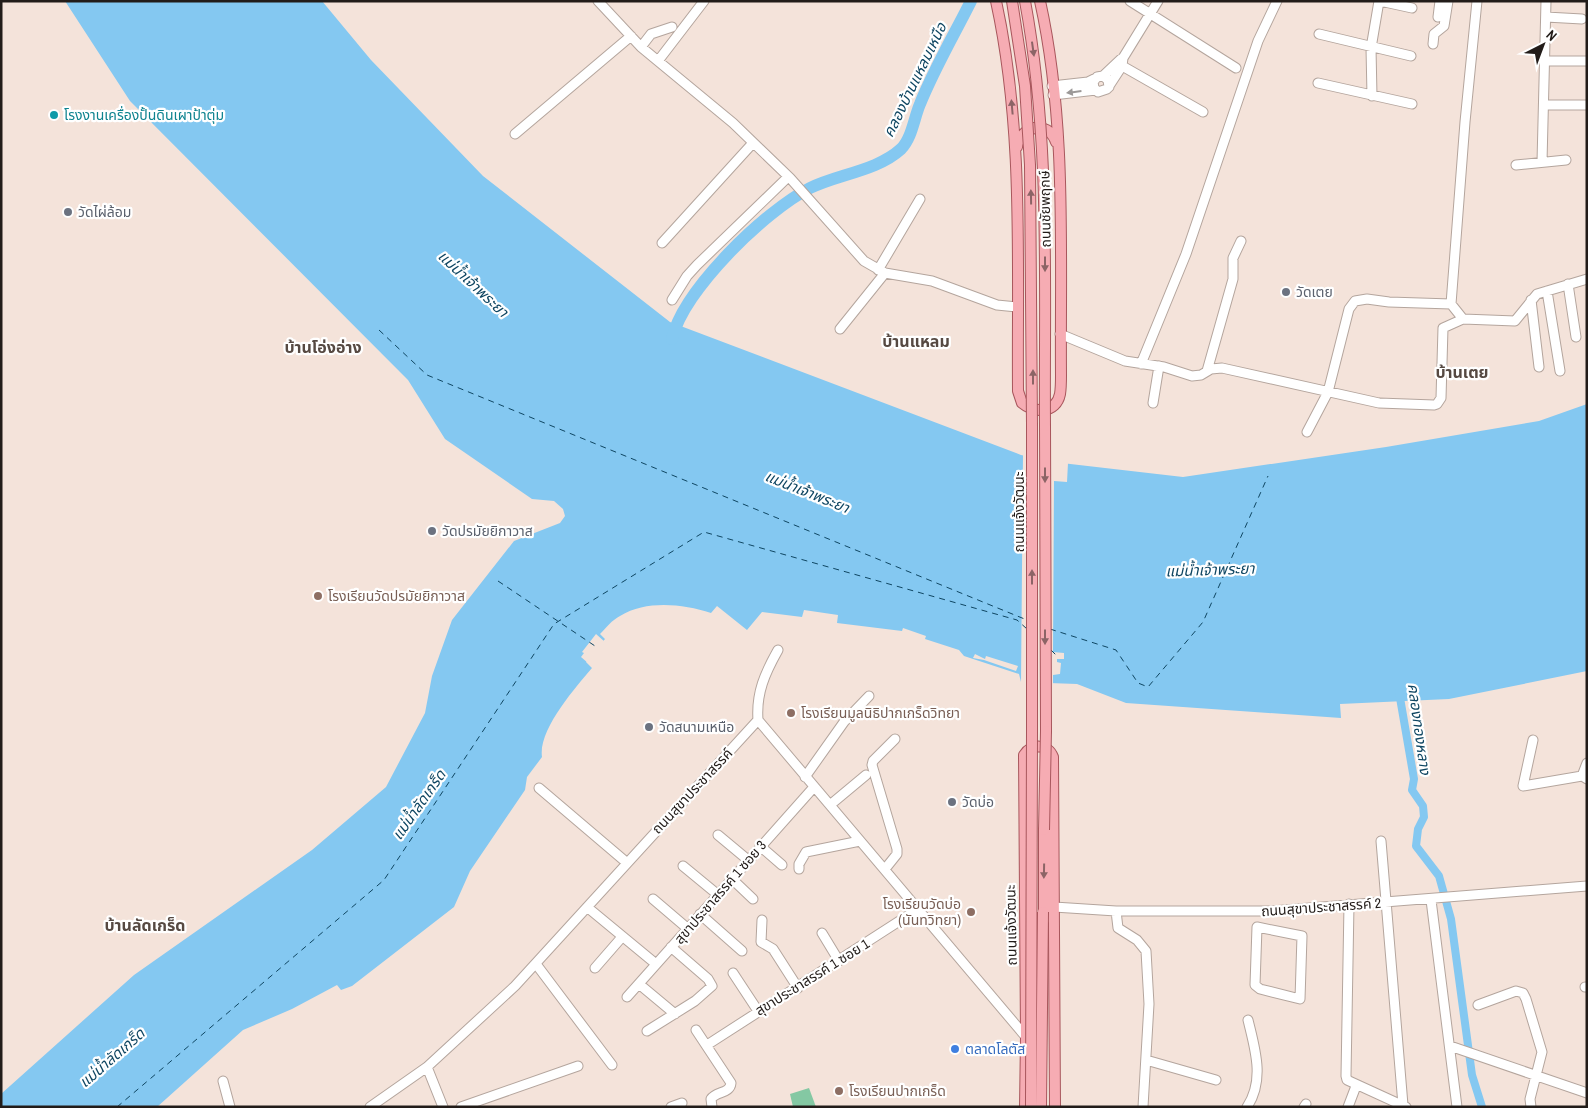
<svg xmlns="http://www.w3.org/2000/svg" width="1588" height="1108" font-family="'Archivo Narrow','Noto Sans Thai',sans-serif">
<rect width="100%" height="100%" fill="#f4e3da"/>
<path fill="#84c8a3" d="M809 1088 816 1107H793L790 1094Z"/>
<path fill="#84c8f1" d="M65 1H322L371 60 483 176 670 322 1021 455 1053 462 1183 477 1386 447 1539 421 1587 404V671L1449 699 1340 704 1341 718 1126 703 1077 684 1021 682 1019 674 964 656 959 650 925 639 926 636 903 628 902 631 837 623 838 615 804 610 802 617 762 612 747 630 717 606 711 613C682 604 647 600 620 616 612 620 606 628 600 634L605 639 586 662 592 668C575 688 538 730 542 757L527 777 525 790 470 871 454 907 352 986 341 990 337 985 292 1009 243 1030 157 1107H1V1094L134 975 312 850 386 787 425 713 432 676 452 620 514 541 560 523 565 516 563 509 554 501 532 499 445 439 408 380 130 101Z"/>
<path fill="#f4e3da" d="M1023 453 1068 463 1067 482 1054 481 1053 652 1064 653V659H1057V662L1061 663 1060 674 1053 675V685L1021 684Z
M596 634 605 642 588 663 581 657 584 653 582 652Z
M975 654 985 659 986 656 1018 666 1016 671 984 660 973 658Z"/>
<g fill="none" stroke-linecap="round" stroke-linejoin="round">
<path stroke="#84c8f1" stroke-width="8" d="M1399 692 1414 779 1412 790 1423 806 1424 817 1418 829 1416 846 1439 876 1451 919 1472 1075 1482 1107"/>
<path stroke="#84c8f1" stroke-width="12" d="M672 339C683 290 765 211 810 188 838 174 877 171 901 149 912 138 914 118 920 104 934 69 954 35 971 1"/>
<path stroke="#0f4662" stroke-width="1" stroke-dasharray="6 5" stroke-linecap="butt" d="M379 330 427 375 1027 620
M498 581 595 646
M1050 629 1116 650 1138 683 1148 687 1203 622 1268 476
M1051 650 1057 656
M117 1107 384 880 554 624 704 532 1017 620 1027 629"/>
<defs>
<path id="minor" d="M598 1 641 47 733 123 790 178 864 261 885 273 932 281 997 305 1017 307
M1130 1 1236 68
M1380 1 1412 8
M1438 17 1440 1
M1546 17 1582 19
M1319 34 1411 56
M1433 44 1434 34 1444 26 1448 1
M641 47 651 34 672 27
M658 61 704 1
M1545 61H1587
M1117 63 1203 112
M1103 76 1121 59
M1318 83 1412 104
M1052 86 1088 82 1094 79
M1109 87 1108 80 1103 76 1097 77 1093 82 1094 88 1098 92 1107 89 1122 66 1123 58 1158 1
M1053 95 1096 90
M1372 96 1371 48 1379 1
M1544 105H1587
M515 134 631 36
M1542 162 1546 1
M1516 165 1566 160
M662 243 752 144
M878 270 920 199
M1568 284 1576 337
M1547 291 1560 371
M672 300 687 276 697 265 788 177
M1531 300 1539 367
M1451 304 1463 319 1515 321 1537 294 1587 279
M840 329 885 273
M1060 334 1125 361 1164 367 1192 376 1201 375 1211 369 1222 368 1379 403 1434 405 1437 404 1441 398 1443 328 1463 319
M1141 364 1186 254 1258 41 1277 1
M1207 371 1233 279V258L1241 241
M1153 403 1159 366
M1307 432 1328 392 1349 309 1355 301 1367 299 1389 302 1451 304 1465 122 1477 1
M758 720 1026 1037
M758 720C756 693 765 673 778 650
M1533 740 1523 786 1582 776 1587 779
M1582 776 1587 763
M805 777 844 722 869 696
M539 788 626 862
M830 805 866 775
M718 835 748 860
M1381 841 1403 1105
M760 846 782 865
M683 866 717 894
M799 869V864L806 852 860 841
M885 869 897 854V849L872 765 873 761 895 739
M732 879 753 899
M653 899 687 928
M1431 900 1457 1107
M1349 904 1346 1076 1347 1080 1406 1107
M587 907 656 964
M1054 907 1116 911H1272L1587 886
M1116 911 1118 928 1137 940 1146 951 1149 1004 1143 1107
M700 914 742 951
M762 920 761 942 773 949 798 988
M1257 927 1302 936 1300 999 1260 989 1255 985Z
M822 933 839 961
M536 964 612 1065
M595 968 622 937
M733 973 758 1011
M639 984 675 1014
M1585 987H1587
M627 997 814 787
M1478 1005 1516 991 1523 993 1526 999 1542 1052 1530 1099 1531 1107
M696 1030 731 1083C730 1094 716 1091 711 1099L712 1107
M647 1031 695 1001 712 986 708 979 671 947
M707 1045 918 909
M1450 1046 1587 1093
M1146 1060 1216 1080
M427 1067 443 1107
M223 1081 230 1107
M370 1107 427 1067 515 986 758 720
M461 1107 578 1066
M671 1107 682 1103
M1247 1107C1265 1080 1255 1049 1248 1020
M1304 1107 1306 1104
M1348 1107 1356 1086"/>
<path id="major" d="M996 1C1024 129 1017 261 1018 391L1022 403C1034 413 1056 414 1060 394 1061 388 1061 381 1061 375 1060 251 1067 123 1040 1
M1017 147C1020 126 1048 119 1056 142
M1045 426 1046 731
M1032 731V426
M1044 920V830
M1025 1107 1026 1037 1024 755C1032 743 1048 744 1053 757L1055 1107"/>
</defs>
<use href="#minor" stroke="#b4a59d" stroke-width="11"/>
<use href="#major" stroke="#a8565c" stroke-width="12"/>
<use href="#minor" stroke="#fff" stroke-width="9"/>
<use href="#major" stroke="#f6acb3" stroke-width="10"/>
<defs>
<path id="major-bridge" d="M1012 1 1025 86 1030 165 1032 426
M1025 1C1051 141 1044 284 1045 426
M1044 830 1046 731
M1031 1107 1032 731
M1041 1107 1043 912"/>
</defs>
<use href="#major-bridge" stroke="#a8565c" stroke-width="12" stroke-linecap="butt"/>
<use href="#major-bridge" stroke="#f6acb3" stroke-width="10"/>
</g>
<defs><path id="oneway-solid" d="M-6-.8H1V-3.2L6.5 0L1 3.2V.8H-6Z" transform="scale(1.25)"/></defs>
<g fill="#8c6466">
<use href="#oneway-solid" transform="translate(1033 49) rotate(82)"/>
<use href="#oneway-solid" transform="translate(1012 107) rotate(-95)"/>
<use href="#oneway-solid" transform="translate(1031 197) rotate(-91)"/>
<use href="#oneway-solid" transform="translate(1045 264) rotate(90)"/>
<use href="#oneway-solid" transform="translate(1033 377) rotate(-90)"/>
<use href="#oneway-solid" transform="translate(1045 475) rotate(90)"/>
<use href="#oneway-solid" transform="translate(1032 577) rotate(-90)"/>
<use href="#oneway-solid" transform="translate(1045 637) rotate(90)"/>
<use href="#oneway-solid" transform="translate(1044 871) rotate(91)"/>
</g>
<use fill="#9c9998" href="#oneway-solid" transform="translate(1074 92) rotate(173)"/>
<circle fill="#0f9aa8" stroke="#fff" stroke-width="2" cx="54" cy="115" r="5"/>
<g fill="#6b7280" stroke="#fff" stroke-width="2">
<circle cx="68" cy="212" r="5"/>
<circle cx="1286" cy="292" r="5"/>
<circle cx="432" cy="531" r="5"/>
<circle cx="649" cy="727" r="5"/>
<circle cx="952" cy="802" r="5"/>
</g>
<g fill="#8d6e63" stroke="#fff" stroke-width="2">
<circle cx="318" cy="596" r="5"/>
<circle cx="791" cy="713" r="5"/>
<circle cx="971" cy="912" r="5"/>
<circle cx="839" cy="1091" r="5"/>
</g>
<circle fill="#3f7fe0" stroke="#fff" stroke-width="2" cx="955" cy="1049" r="5"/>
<g text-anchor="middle" stroke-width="4.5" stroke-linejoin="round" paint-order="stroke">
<g font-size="14" fill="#0d838f" stroke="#fff" text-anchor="start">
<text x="64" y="120">โรงงานเครื่องปั้นดินเผาป้าตุ่ม</text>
</g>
<g font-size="14" fill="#221c19" stroke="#fff">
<text transform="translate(1045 209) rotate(-91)" y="5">ถนนชัยพฤกษ์</text>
<text transform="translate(1019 512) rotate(-90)" y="5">ถนนแจ้งวัฒนะ</text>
<text transform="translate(692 791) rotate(-47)" y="5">ถนนสุขาประชาสรรค์</text>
<text transform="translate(720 892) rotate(-49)" y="5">สุขาประชาสรรค์ 1 ซอย 3</text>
<text transform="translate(1321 907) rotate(-4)" y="5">ถนนสุขาประชาสรรค์ 2</text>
<text transform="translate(1011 925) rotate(-91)" y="5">ถนนแจ้งวัฒนะ</text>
<text transform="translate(812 977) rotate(-32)" y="5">สุขาประชาสรรค์ 1 ซอย 1</text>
</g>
<g font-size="14" fill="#5b616d" stroke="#fff" text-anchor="start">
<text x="78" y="217">วัดไผ่ล้อม</text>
<text x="1296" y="297">วัดเตย</text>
<text x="442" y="536">วัดปรมัยยิกาวาส</text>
<text x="659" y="732">วัดสนามเหนือ</text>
<text x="962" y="807">วัดบ่อ</text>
</g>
<g font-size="14" fill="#785e54" stroke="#fff" text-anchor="start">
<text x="328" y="601">โรงเรียนวัดปรมัยยิกาวาส</text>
<text x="801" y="718">โรงเรียนมูลนิธิปากเกร็ดวิทยา</text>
<text x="961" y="909" text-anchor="end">โรงเรียนวัดบ่อ<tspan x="961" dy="16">(นันทวิทยา)</tspan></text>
<text x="849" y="1096">โรงเรียนปากเกร็ด</text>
</g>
<g font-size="14" fill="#366cbe" stroke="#fff" text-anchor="start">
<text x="965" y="1054">ตลาดโลตัส</text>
</g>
<g font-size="15" font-style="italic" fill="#0f4662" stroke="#fff">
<text transform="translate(915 80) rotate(-64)" y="5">คลองบ้านแหลมเหนือ</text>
<text transform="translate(473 284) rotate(43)" y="5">แม่น้ำเจ้าพระยา</text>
<text transform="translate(807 492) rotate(22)" y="5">แม่น้ำเจ้าพระยา</text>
<text transform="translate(1210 570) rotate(-2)" y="5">แม่น้ำเจ้าพระยา</text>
<text transform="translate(1419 729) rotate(82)" y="5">คลองทองหลาง</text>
<text transform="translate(419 805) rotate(-55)" y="5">แม่น้ำลัดเกร็ด</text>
<text transform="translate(112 1058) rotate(-41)" y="5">แม่น้ำลัดเกร็ด</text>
</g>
<g font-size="16" font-weight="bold" fill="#564942" stroke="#fff">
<text x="916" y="347">บ้านแหลม</text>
<text x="323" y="353">บ้านโอ่งอ่าง</text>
<text x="1462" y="378">บ้านเตย</text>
<text x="145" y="931">บ้านลัดเกร็ด</text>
</g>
</g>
<rect width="1588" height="1108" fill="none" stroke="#221c19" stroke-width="5"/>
<g transform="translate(1543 45) rotate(42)" stroke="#ffffff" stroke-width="4" paint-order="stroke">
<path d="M0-4L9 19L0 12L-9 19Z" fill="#221c19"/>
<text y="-8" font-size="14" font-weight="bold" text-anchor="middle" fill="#221c19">N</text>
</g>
</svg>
